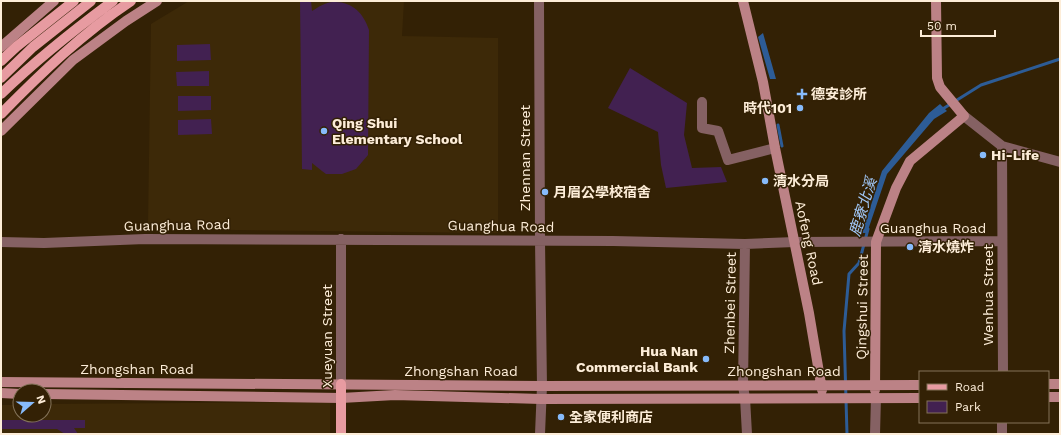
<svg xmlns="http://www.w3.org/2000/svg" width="1061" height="435" font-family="'Work Sans','Noto Sans TC',sans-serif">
<rect width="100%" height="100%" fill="#332105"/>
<path fill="#3d2908" d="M189 1H404L402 36 498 38V233L154 229 148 224 151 24Z
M330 402V434H1V405H20V415H44V404Z"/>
<path fill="#422151" d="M300 1H311L312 11C318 7 327 1 335 2 353 2 364 14 369 30L368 155 356 169 342 174H326L322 171 312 163V170L302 169Z
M210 44 211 60 177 61V45Z
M630 68 687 103 684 135 692 168 721 167 727 182 666 188 661 165 658 132 608 108Z
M209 71V86H177L176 72Z
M178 96H211V110L178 111Z
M211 119 212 134 178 135V120Z
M1 420H85V428H74L78 434H65L57 429H1Z"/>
<path fill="#2d5c96" d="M763 33 776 79H770L758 37Z
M940 104 947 111 934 119 887 174 867 233H862L882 171 929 113Z"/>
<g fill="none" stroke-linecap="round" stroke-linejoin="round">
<path stroke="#2d5c96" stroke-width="3" d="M941 110 981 85 1060 59
M778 125 782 146
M847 434 844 331 849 274 859 263 868 229"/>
<path stroke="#856163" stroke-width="10" d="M539 1 540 241 542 386 540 434
M702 102V128L718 131 728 160 775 148
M964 116 1002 146 1060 162
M1002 146 1003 372
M1 242 44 243 145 239 613 241 745 244 795 242 1001 241
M745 244 743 386 745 398 747 434
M341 384V239
M1002 422V434
M875 434 876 397"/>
<path stroke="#bc8286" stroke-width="10" d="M743 1 763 82 775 148 809 313 822 390
M1 47 54 1
M1 131 73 60 126 21 157 1
M1 382 542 386 920 385
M1048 384H1060
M875 390 876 242 896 188 910 161 964 116 940 87 937 78 936 1
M1 393 20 394
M44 394 341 398 395 395 541 399 920 398
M1048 397H1060"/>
<path stroke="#e79ba1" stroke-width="10" d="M1 61 16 47 74 1
M1 78 33 47 91 1
M1 94C36 60 74 30 113 1
M1 114C41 73 83 33 131 1
M341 384V434"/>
</g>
<g fill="#87bbfb" stroke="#332105" stroke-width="1.5">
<path d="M800 88h4v4h4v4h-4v4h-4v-4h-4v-4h4z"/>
<circle cx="800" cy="108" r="4"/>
<circle cx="324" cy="131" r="4"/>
<circle cx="983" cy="155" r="4"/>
<circle cx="765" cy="181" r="4"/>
<circle cx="545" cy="192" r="4"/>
<circle cx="910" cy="247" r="4"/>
<circle cx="706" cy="359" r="4"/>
<circle cx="561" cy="417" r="4"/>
</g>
<g text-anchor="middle" stroke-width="3" stroke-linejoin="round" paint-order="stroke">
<g font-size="14" font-weight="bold" fill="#fdedd8" stroke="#332105" text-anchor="start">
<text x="811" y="99">德安診所</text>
<text x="792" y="113" text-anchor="end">時代101</text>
<text x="332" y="128">Qing Shui<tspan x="332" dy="16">Elementary School</tspan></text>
<text x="991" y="160">Hi-Life</text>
<text x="773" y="186">清水分局</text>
<text x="553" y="197">月眉公學校宿舍</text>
<text x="918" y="252">清水燒炸</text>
<text x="698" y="356" text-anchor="end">Hua Nan<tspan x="698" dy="16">Commercial Bank</tspan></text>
<text x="569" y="422">全家便利商店</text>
</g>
<g font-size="14" fill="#fdedd8" stroke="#332105">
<text transform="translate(525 158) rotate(-90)" y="5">Zhennan Street</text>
<text transform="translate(177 225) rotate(-1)" y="5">Guanghua Road</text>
<text transform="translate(501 226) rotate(1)" y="5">Guanghua Road</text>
<text x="933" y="233">Guanghua Road</text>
<text transform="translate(809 243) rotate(78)" y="5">Aofeng Road</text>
<text transform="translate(988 295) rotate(-90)" y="5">Wenhua Street</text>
<text transform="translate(730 303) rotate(-89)" y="5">Zhenbei Street</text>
<text transform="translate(862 307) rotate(-89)" y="5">Qingshui Street</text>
<text transform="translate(327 336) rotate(-90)" y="5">Xueyuan Street</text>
<text x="137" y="374">Zhongshan Road</text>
<text x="461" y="376">Zhongshan Road</text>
<text x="784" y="376">Zhongshan Road</text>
</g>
<g font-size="15" font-style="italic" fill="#a2c9fa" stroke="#332105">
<text transform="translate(863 207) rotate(-73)" y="5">鹿寮北溪</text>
</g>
</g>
<rect width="1061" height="435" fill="none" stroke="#fdedd8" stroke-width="4"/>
<rect x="919" y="371" width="130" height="52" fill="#332105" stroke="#847359"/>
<rect x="927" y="384" width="20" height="6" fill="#e79ba1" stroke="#847359"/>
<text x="955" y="391" font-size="12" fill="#fdedd8">Road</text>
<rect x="927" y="401" width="20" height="12" fill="#422151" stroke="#847359"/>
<text x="955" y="411" font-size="12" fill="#fdedd8">Park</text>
<g transform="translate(32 403) rotate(70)"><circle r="19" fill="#332105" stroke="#847359"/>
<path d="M0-3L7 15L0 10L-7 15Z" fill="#87bbfb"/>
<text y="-6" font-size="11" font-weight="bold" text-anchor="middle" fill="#fdedd8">N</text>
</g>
<path d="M921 30v6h74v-6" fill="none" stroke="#fdedd8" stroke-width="2"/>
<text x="927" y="30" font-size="12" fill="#fdedd8" stroke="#332105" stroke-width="3" paint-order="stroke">50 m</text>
</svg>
